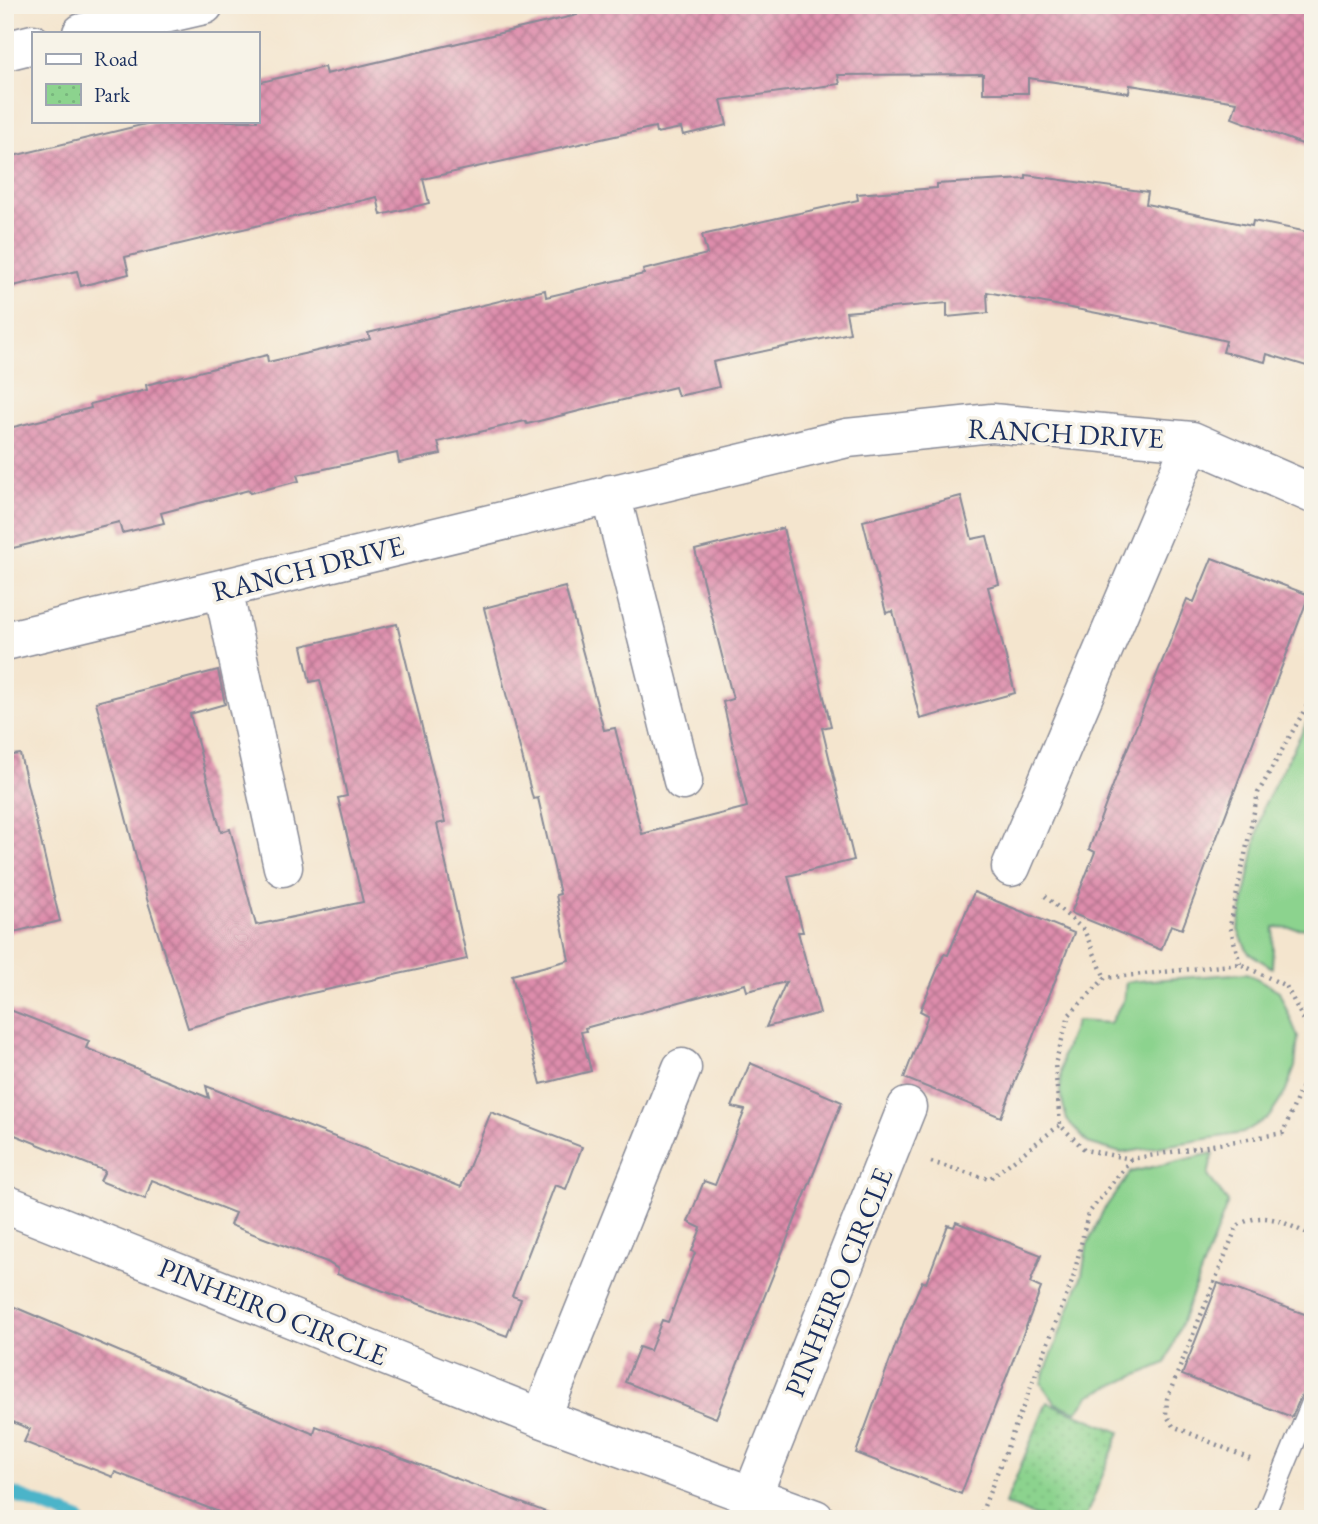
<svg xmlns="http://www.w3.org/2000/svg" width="1318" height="1524" font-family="'EB Garamond',serif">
<defs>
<pattern id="park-dots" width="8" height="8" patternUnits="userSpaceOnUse" patternTransform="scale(1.75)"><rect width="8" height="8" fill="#8cd38e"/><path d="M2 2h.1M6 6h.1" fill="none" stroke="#78b57d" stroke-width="1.8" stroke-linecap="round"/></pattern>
<pattern id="building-cross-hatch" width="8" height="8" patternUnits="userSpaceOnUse" patternTransform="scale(1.75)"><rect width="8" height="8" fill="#de8dac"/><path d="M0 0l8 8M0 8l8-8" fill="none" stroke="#b3748f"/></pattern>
</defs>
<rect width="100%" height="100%" fill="#f7f3e8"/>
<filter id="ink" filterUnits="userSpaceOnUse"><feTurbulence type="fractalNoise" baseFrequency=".0143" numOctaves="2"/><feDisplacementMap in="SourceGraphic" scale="14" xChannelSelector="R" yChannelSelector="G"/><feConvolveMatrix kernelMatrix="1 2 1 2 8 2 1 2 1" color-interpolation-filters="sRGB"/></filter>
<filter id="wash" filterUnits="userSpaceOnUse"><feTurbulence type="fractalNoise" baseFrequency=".00686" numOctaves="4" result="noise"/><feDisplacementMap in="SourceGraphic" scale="28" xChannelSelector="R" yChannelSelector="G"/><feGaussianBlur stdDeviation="1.57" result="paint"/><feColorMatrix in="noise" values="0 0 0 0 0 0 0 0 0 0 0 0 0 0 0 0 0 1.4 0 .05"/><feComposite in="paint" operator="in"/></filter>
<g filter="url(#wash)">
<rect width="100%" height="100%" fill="#f4e5ce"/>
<path fill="#8cd38e" stroke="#548176" stroke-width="2" d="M1313 711V929L1274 927 1272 968 1248 952 1238 930 1263 807Z
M1247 973 1279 991 1298 1037 1295 1067 1285 1093 1270 1116 1243 1133 1121 1153 1088 1143 1067 1120 1060 1092 1062 1057 1076 1021 1110 1023 1124 999 1126 982Z
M1213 1153 1208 1176 1228 1202 1166 1363 1090 1395 1077 1412 1055 1403 1041 1383 1082 1275 1087 1246 1103 1211 1131 1172Z"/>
<path fill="url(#park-dots)" stroke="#548176" stroke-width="2" d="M1047 1402 1120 1432 1085 1519H1043L1005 1504Z"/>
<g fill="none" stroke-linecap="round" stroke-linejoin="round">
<path stroke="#4bb4c9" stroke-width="14" d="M5 1491 78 1519"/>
</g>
<g id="blocks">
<path fill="url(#building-cross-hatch)" d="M575 5H1313V148L1232 118 1237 102 1130 85 1129 93 1028 78V93H983V74L838 75 840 84 721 100 727 125 683 135 681 128 656 133 655 127 423 179 429 203 381 215 377 197 125 257 129 274 81 286 77 271 5 288V158L158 121H257V83L324 67 326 74 577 15Z
M1026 175 1148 192 1146 204 1252 226 1253 221 1313 233V368L1267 354 1265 362 1223 352 1226 341 1165 326 987 292 988 313 947 317V303L846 312 850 333 713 362 719 387 678 396 675 387 527 424 525 421 438 442 441 454 399 463 397 453 297 475 299 481 250 493 249 490 161 513 164 523 122 533 119 522 5 550V429L91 408 90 404 147 390 146 385 267 355 268 362 370 339 368 333 545 290 546 297 644 274 643 270 707 254 702 235 858 200 857 194 937 188V184L1026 179Z
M961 496 972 539 987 536 999 584 988 587 1015 693 920 719 893 611 886 613 863 521Z
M783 528 831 726 822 728 854 860 788 876 803 932H798L820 1013 766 1027 786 982 747 991 745 984 585 1028 586 1031 581 1032 591 1071 541 1084 512 975 569 960 556 895 560 894 538 798 533 799 484 608 565 587 604 730 615 728 642 834 747 807 723 702 733 699 695 550Z
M1212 558 1309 595 1182 929 1171 925 1161 950 1071 913 1095 852 1089 849 1118 772 1187 599 1194 602Z
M397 624 445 822 437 824 467 959 303 995 188 1028 147 899 96 702 218 670 225 704 190 714 221 832 230 829 256 925 363 902 338 798 347 796 332 727 320 680 310 682 302 646Z
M20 754 60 921 5 934V756Z
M974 892 1074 933 1001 1117 904 1078 928 1015 920 1011 944 954 948 955Z
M5 1008 89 1041 86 1048 209 1098 206 1086 461 1187 491 1112 582 1147 566 1189 555 1185 512 1296 521 1299 507 1336 337 1274 338 1269 327 1262 230 1225 235 1213 152 1180 145 1199 100 1181 105 1171 5 1131Z
M750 1063 842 1102 716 1418 625 1382 639 1347 650 1351 662 1320 668 1322 695 1253 692 1251 701 1228 688 1222 704 1181 715 1185 745 1110 732 1107Z
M956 1222 1041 1255 1030 1283 1041 1288 961 1494 856 1453 904 1322 922 1281 926 1283 948 1225 954 1227Z
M1218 1283 1313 1317V1387L1302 1394 1292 1417 1182 1375Z
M5 1303 314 1434 316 1426 554 1515 553 1519H237L115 1472 113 1477 24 1442 30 1429 5 1419Z"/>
</g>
</g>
<g filter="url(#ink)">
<use href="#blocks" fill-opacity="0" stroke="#888a96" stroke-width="2"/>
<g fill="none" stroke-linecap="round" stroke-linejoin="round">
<defs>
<path id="lane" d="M1263 1519 1313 1399"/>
<path id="street" d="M82 33 204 5
M5 51 33 44
M611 494 683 781
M223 589 283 867
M5 641 847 438 992 423 1192 441 1313 494
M1011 867 1192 441
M5 1204 541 1418 815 1519
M541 1418 682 1068
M752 1496 907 1107"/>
</defs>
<use href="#lane" stroke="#888a96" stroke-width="22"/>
<use href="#street" stroke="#888a96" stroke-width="41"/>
<path stroke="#888a96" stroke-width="4.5" stroke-dasharray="2 5" stroke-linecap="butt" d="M1045 896 1084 930 1105 978
M1240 964 1230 926 1258 793 1313 695
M1313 1038 1286 986 1240 964 1105 978 1069 1015 1055 1064 1060 1125 1085 1150 1131 1159 1283 1133 1313 1059
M1302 1086 1313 1090
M931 1162 989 1179 1060 1125
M1250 1459 1173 1426 1166 1414 1167 1399 1237 1226C1266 1208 1284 1224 1313 1236
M979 1519 1073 1279 1088 1214 1131 1159"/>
<use href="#lane" stroke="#fff" stroke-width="19"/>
<use href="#street" stroke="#fff" stroke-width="38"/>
</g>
</g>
<g text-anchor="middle" stroke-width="7" stroke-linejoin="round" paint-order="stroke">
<g font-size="28" fill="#1b2f5e" stroke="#f7f3e8">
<text transform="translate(1066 433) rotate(3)" y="10">RANCH DRIVE</text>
<text transform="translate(308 568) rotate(-14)" y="10">RANCH DRIVE</text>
<text transform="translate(838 1282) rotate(-68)" y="10">PINHEIRO CIRCLE</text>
<text transform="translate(273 1311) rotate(22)" y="10">PINHEIRO CIRCLE</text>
</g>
</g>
<rect width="1318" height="1524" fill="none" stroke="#f7f3e8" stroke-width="28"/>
<rect x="32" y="32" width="228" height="91" fill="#f7f3e8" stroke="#9fa5b1" stroke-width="2"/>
<rect x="46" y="54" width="35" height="10" fill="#ffffff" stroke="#9fa5b1" stroke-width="2"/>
<text x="94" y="66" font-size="21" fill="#1b2f5e">Road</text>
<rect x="46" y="84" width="35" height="21" fill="url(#park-dots)" stroke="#9fa5b1" stroke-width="2"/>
<text x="94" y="102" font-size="21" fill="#1b2f5e">Park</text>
</svg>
